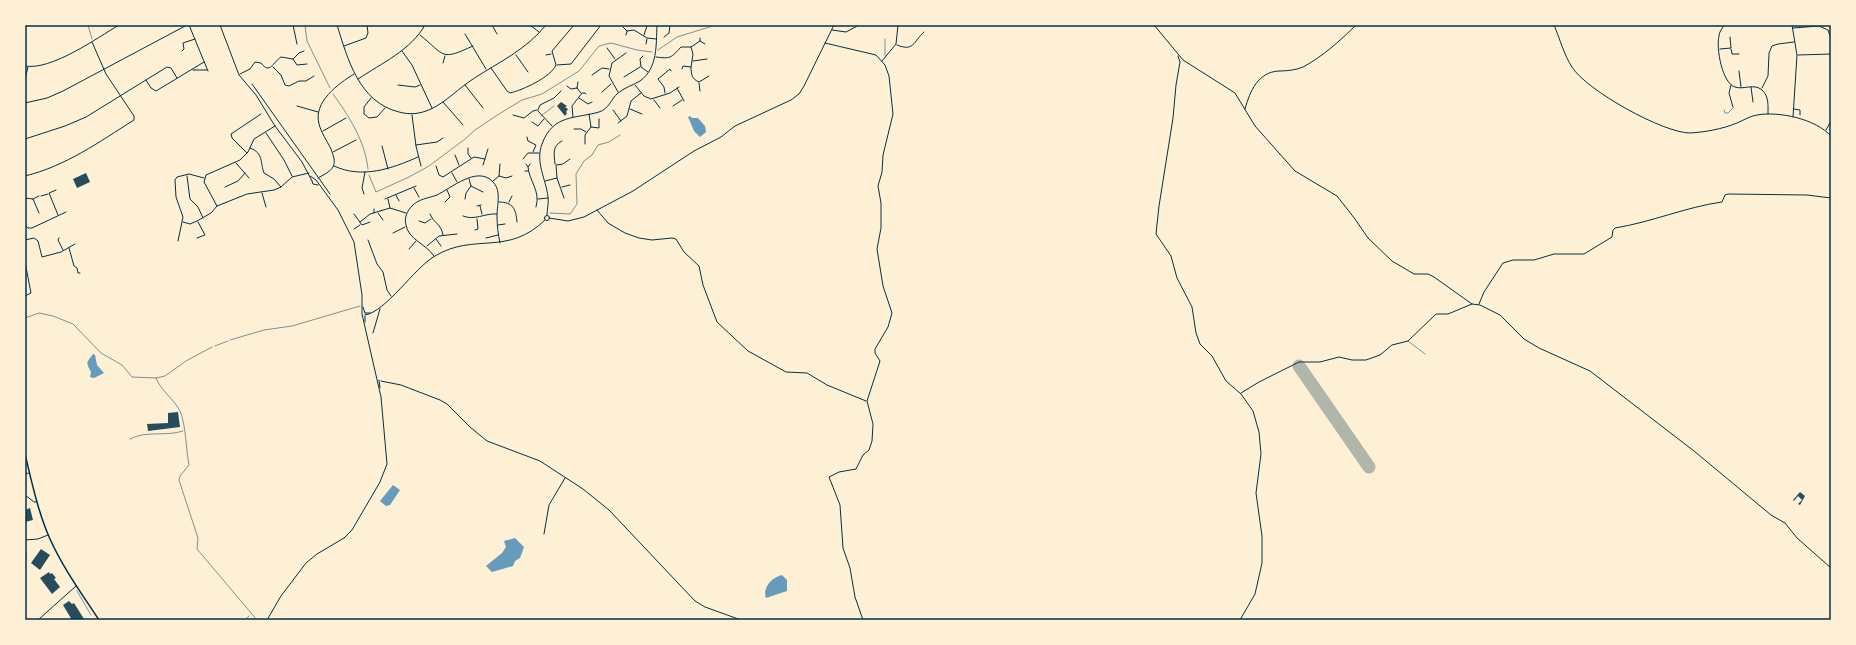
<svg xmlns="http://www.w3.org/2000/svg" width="1856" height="645" font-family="Figtree,sans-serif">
<rect width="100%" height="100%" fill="#fdf0d5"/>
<path fill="#669bbc" d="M690 116 692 118H698L705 126 706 132 700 137 694 131 688 117Z
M93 354 95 355 97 365 104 373 94 378 90 377 91 372C85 361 87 363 93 354Z
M393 485 400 490 390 505 386 506 380 501Z
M515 538 524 547 520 558 515 561 513 566 492 572 486 566 502 553 506 547 504 541Z
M782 575 787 580V591L766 598C762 588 772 577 782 575Z"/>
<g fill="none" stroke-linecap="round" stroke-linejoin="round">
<path stroke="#669bbc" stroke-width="1" d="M77 591 91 615
M245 620 249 616"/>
<path stroke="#b1b6ab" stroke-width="13" d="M1299 366 1369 467"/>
</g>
<path fill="#264d5e" d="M561 102 567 106 565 107 568 109 566 112 567 113 565 116 557 106Z
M86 173 90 182 77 188 73 179Z
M178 412 180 427 148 431 147 424 168 423V413Z
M1800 492 1805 496 1800 505 1798 504 1802 500 1798 496 1794 501 1793 500Z
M30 508 33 520 25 522V510Z
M41 549 50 555 40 570 31 563Z
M49 572 50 574 52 573 56 578 54 579 60 587 52 594 40 578Z
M69 601 72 604 74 603 84 619 72 620 63 605Z"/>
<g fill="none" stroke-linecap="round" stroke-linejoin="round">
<path stroke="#003049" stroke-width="0.5" d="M88 25 92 39
M305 25 307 41 330 88
M658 50 677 37 716 25
M333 94C349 116 365 141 368 169
M369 175 376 192 409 177 429 166 465 139 475 130 499 114 522 100 542 94 579 71 599 46 611 43 637 50 652 52
M550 213 570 214 577 204 576 174 584 161 592 155 598 145 609 142 620 135
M215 346 228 341"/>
<path stroke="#003049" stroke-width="0.5" d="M885 39V56
M1724 110 1725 113H1728L1733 108
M541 116 554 106
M25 318 39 313 53 316 73 324 101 353 122 365 132 377 156 378 165 376 186 361 212 347
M230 340 264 330 292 326 360 306
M1408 341 1425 354
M156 378C161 391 174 399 180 411 186 425 186 450 189 465L180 476 179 480 198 538 197 549 257 620
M130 439C147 430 165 437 183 431"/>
<path stroke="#003049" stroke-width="1" d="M189 25 208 71
M293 25 297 44
M337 25C348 60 359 102 399 112 410 115 420 114 431 109 446 102 459 88 473 79 499 62 526 50 546 25
M492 25 497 34
M530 25 539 32
M1154 25 1183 60 1235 93 1255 126 1295 171 1337 196 1355 219 1368 238 1392 261 1414 274H1428L1434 277 1472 304 1480 305 1500 315 1524 339 1539 348 1590 371 1694 451 1771 515 1785 523 1797 538 1831 568
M1554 25C1560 39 1564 55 1572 67 1586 90 1663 133 1690 133 1706 132 1722 129 1737 123 1744 120 1750 116 1757 115 1779 111 1816 119 1831 136
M1724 25C1722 29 1719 32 1719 36 1716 48 1722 83 1735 87 1744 90 1754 83 1762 90 1769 96 1768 106 1768 114
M1792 25 1797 55 1793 117
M25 27 28 25
M623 27 627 31
M1793 28 1819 26 1828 30 1831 39
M832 30 846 32 859 25
M465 34 486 69
M420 35C446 56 440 61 473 46
M626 35 627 31 634 30 647 38 656 39
M644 35 647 26
M664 37 669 33 670 25
M700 38V41L705 44
M646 44 647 39
M897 45C914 52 913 42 924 32
M344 46 366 38 368 33 367 25
M607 48 615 59
M1720 49 1731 48 1730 37
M1731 49 1732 54H1739
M182 51 184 49 183 43 195 39
M402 51 412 65 432 108
M516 55 528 72
M546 55 551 54
M1798 55 1831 54
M643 56 640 59 641 67 648 72
M1178 56 1180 62 1176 85 1173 118 1159 206 1156 234 1171 256 1177 278 1192 307 1196 333 1200 344 1212 356 1226 381 1241 394 1253 411 1259 432 1261 454 1256 493 1262 536V563L1255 594 1240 620
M656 57C671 59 671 58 681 47H691L700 41
M293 59 297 65 307 64
M693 61 707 59
M882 61 896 44 898 25
M443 63 445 56
M557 65 571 64 601 25
M273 67 281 75 285 85 289 86 299 81H306L314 76
M691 67C691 75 692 79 699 82L709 76
M491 68 507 91 510 93C523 90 551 77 556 65L552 51 574 25
M682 69 683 66 691 67 693 54 691 47
M193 70H207
M1739 71 1741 87
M240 74 250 69 255 62 261 63C270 75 273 62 281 57L293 59 299 53 304 51
M592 75 602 68 609 69
M624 77 640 67
M25 79 28 67
M358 79C382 63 411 50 425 25
M146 80 151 88 156 91 204 62
M699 83 700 91
M252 84 330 194
M398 85 415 87 420 85
M465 85 483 108
M635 85 644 96 651 99 670 93 679 87
M1731 85 1729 93 1733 107
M567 86 571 89 577 88
M1751 87 1753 102
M577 88 581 93
M577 88 578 82
M677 88 684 101
M1762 88 1768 76 1769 53 1772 46 1778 44 1794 42
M602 92 611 84
M618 92 609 76 612 63 626 53
M665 93 664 87 658 79 670 69 671 71
M371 98 364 107V114L369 118 377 117 385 108
M579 98 588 104 592 102
M654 100 660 108
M443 102 463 125
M25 103 47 98 63 91 187 25
M297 106 318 112
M673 106 682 100
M630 109 642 114
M1245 109C1250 91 1258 72 1279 71 1287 71 1296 70 1303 67 1322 57 1341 40 1356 25
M1794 109 1800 110V115
M538 110 540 105 554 98 561 91
M613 110 621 121
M538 111 552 126
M412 115 416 146 421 166
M513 115 524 118 533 111 537 110
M573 117 572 106 582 93H585L586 94
M532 122 538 126 544 119
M618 123 627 116 631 101 641 93
M591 127 599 128V119
M574 129H581L586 132
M1826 130 1831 121
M323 131 346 118
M266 133 284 160 292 176
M527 137 528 141 536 145 533 152
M25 139 65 126 86 117 167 67 171 68 177 78
M585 144V135L591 127 589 114
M416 145 437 142 443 138
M382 146 388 169
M250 148C264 153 260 163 264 173L274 179 281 187 292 177 309 173
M468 148V154L471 158
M333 152 356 140
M247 153 232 138 231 134 261 114
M455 155 459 165
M523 159 528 153H539
M236 163 249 178
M526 164 528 167 530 164
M555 164C554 154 552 146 562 141
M483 165 488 149
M334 166C362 179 391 169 418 157
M436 166 439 175 443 177 474 157 485 159
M528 167C529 181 541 191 536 207
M525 171H528
M452 173 457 182
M25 176C66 166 99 142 134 120V116L106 74 92 42
M187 176 190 199 198 207 203 218
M499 176 506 178 512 176
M318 178C323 175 330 172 333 167 336 161 333 155 331 149 327 141 321 132 319 124 313 102 338 84 354 74
M557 178 564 198
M469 179 471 186 483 192
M493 181 499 176 500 164
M545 181 557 178 556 165 563 164 570 159
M225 187 238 181 245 173
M562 187 570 185
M414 188 419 197
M56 190 49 193 58 215
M262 193 266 207
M364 194 362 188 365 172
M396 195 399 201
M41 196 48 194
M25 198 33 199 39 213
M33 199 39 196
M385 199 416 186
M388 199 390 208
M465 199 466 193 471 186
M538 199 548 198
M445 202 450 197 447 190
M499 202C513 202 516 209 517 222
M509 202 512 196
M217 206 204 182 206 175 240 160 248 152 254 139 275 126
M477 206 481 205
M480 206 482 214
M374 209V213
M378 213 383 220
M354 214 362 225 370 222
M430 214C434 224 441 223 443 235
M463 216C475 221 484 213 497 214
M419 221 425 223 431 219
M183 222 190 224 197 221 211 213 217 206 247 194 274 190 281 187
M360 222 370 214 390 208 406 213
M25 225 28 228H32L66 212
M498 225 505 224
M354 229 360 225
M475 230 478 229 477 219
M393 233 405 227
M59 238 58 240 63 250
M197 238 205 235 198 222
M486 238 498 235
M436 239 441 246
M25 240 34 238 38 241 42 257 61 252 75 244
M368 240 377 264 383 272 387 290 391 296
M178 241 183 217 176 197 175 180 177 177 189 174 204 178
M427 246 439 236 457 234
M69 248 74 266 77 268 78 273H80
M409 249 416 241
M434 256C426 244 408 239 406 225 404 218 407 211 412 206 418 199 429 198 437 195 451 188 477 166 492 181 502 190 497 204 497 216 497 225 498 234 500 243
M25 262 31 293 25 296
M1479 304 1484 292 1503 263 1513 260H1534L1554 254H1584L1612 237 1613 230 1615 228C1652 222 1686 207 1722 202L1725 195 1728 194 1807 195 1831 198
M373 333 380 309
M1241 393 1259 382 1299 362H1320L1339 357 1352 360H1366L1380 355 1392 345 1408 341 1436 314H1448L1472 304
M25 474 29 473
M25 495 34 502H37
M544 534 549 505 565 478
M25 540 38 539 48 535
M25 563 26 558 25 541
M38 620 76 586"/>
<path stroke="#003049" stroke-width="1" d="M220 25 239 75 256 95 275 126 302 162 312 181
M825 43 876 55 885 65 889 76 893 114 883 155 882 172 878 186 881 203V228L877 249 883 286 892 313 888 327 875 349V353L880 361 867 401 873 424 872 441 869 450 863 455 856 469 839 472 829 477 840 505 843 548 850 568 855 597 863 620
M25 66C51 71 97 38 119 25
M312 181 313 184 318 185
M597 210 608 223 625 233 639 238 652 240 672 238 676 239 684 252 699 266 703 285 717 322 748 351 786 372 807 373 827 385 866 401
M547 215C547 209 549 203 548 197 546 179 535 162 542 144 553 114 575 119 599 112 609 109 611 99 618 93 624 88 633 85 640 81 658 68 656 45 657 25
M544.5 218a2.5 2.5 0 1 1 5 0a2.5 2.5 0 1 1-5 0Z
M549 218 568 221 584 217 633 191 694 151 721 137 735 126 791 100 799 94 804 86 834 25
M363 307 365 313
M365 313H370
M365 315C386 312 414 268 435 256 475 232 507 257 545 220
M365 322V316
M379 380 380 388
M381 381 401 385 440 400 447 404 470 427 487 441 540 461 583 489 609 510 695 601 705 607 741 620
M267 620 281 596 306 563 317 554 344 538 352 530 380 482 387 464 381 397 362 314V295L354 242 338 210 316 180 310 176"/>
<path stroke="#003049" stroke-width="1.5" d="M25 454C32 483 38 512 50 539 63 568 82 594 99 620"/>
</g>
<rect width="1856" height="645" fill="none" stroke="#fdf0d5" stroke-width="52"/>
<rect x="26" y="26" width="1804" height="593" fill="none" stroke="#003049" stroke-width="1.5"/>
</svg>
